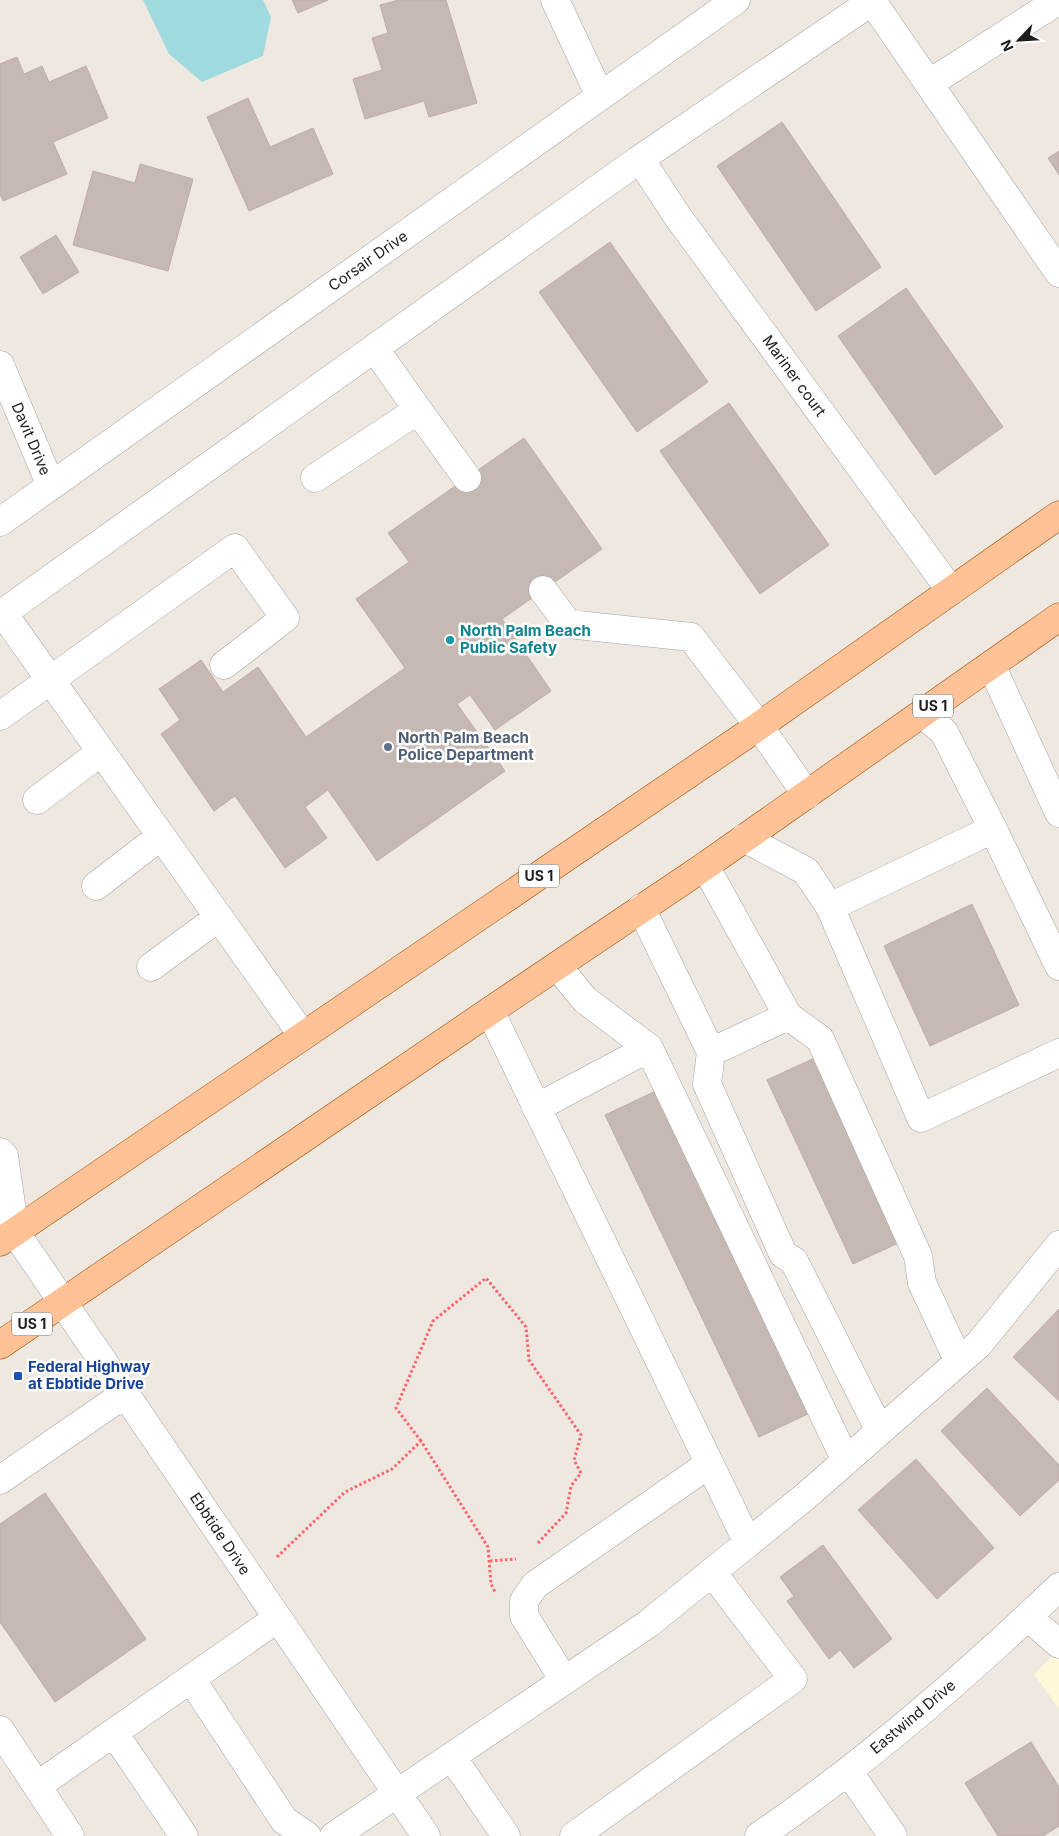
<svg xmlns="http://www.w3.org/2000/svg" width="1059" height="1836" font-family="Inter,sans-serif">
<rect width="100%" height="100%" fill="#eee8e1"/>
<path fill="#fff9da" d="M1059 1650V1709L1034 1674Z"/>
<path fill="#9fdadf" d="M143 0H263L271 17 263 56 202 82 169 54Z"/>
<path fill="#c6b9b4" stroke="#c1aba3" d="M292 0H328L298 13Z
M399 0H446L477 103 429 117 424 101 365 119 353 79 382 70 372 38 388 33 380 5Z
M17 57 24 74 42 66 49 82 86 66 108 118 53 142 67 174 3 201 0 194V64Z
M248 98 270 147 313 128 333 174 249 211 207 117Z
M782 122 881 267 816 311 717 166Z
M1059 151V175L1048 158Z
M140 164 193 179 168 271 73 245 93 171 135 183Z
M56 235 79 272 43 294 20 257Z
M610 242 708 382 637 432 539 292Z
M906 288 1003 427 935 475 838 336Z
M729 403 829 545 760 594 660 451Z
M524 438 602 549 502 619 551 691 495 730 470 695 457 704 505 771 377 861 328 790 305 807 327 838 285 868 235 796 214 811 161 734 180 720 159 689 201 660 223 692 258 667 306 737 405 668 356 599 409 562 388 533Z
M972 904 1019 1005 930 1046 884 946Z
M821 1055 907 1239 853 1264 767 1080Z
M658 1090 812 1412 759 1437 605 1115Z
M1059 1309V1401L1013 1357Z
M987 1388 1059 1465V1480L1020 1516 941 1431Z
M916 1459 994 1548 937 1599 858 1510Z
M45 1493 146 1639 55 1702 0 1622V1524Z
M823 1545 892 1639 854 1668 840 1650 829 1659 787 1601 794 1596 780 1577Z
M1031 1742 1059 1787V1826L1043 1836H998L965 1783Z"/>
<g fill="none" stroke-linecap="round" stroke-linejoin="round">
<defs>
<path id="minor" d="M555 0 600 96
M872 1 1059 273
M930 83 1059 0
M640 159 678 217 951 591
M0 365 51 486
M418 410 467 478
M315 478 418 410 375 349
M0 522 736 0
M543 590 568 624 691 637 759 726 807 795
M3 613 303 1036
M0 615 640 159 874 0
M991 665 1059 813
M922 714 944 732 993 829 1059 966
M0 716 235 548 285 618 224 665
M37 800 101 752
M744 838 806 871 830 907 921 1118 1059 1053
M96 886 161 836
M830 907 993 829
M641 908 711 1052 788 1016 705 866
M151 967 219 917
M558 967 585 1000 649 1048 846 1461
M490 1011 748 1543
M788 1016 820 1039 918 1256 922 1283 959 1362
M711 1052 707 1084 783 1254 794 1261 880 1431
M536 1108 649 1048
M0 1152 4 1156 15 1232
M0 1219 15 1232 426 1836
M0 1480 126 1393
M1028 1617 1059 1644
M191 1679 284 1820 307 1836
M564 1680 524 1616V1601L535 1585 709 1464
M0 1730 70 1836
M114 1733 184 1836
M452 1757 506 1836
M848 1771 893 1836
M37 1786 278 1618
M334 1836 648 1624 748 1543 807 1495 979 1344 1059 1245
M574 1836 793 1679 712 1572
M759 1836C866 1763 965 1677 1059 1587"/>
<path id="major" d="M0 1242 759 726 1059 515
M0 1345 490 1011 705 866 1059 617"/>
</defs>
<use href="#minor" stroke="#a3a3a3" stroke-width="29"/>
<use href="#major" stroke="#954c00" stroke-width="29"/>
<path stroke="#ff626a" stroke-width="3" stroke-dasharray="2.5 2.5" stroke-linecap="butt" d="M421 1441 396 1408 433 1321 486 1278 526 1327 529 1360 581 1435 574 1460 581 1473 571 1486 566 1513 537 1544
M277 1557 345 1492 392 1469 421 1441 488 1547 491 1584 495 1592
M490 1561 516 1559"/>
<use href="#minor" stroke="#fff" stroke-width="28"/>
<use href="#major" stroke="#ffc196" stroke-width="28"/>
</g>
<circle fill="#0f9aa8" stroke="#fff" stroke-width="2" cx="450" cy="640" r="5"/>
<circle fill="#5c6f8a" stroke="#fff" stroke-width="2" cx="388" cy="747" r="5"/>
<rect fill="#1a4fb4" stroke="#fff" stroke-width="2" x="13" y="1371" width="10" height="10" rx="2.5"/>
<g text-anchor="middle" stroke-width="5" stroke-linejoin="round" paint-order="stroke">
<g fill="#fff" stroke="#606060" stroke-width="1">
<rect x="913" y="694.5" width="40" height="23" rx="4"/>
<rect x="519" y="864.5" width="40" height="23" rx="4"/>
<rect x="12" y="1312.5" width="40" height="23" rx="4"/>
</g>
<g font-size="14" font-weight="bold" fill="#1c1c1c">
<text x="933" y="711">US 1</text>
<text x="539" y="881">US 1</text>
<text x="32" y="1329">US 1</text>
</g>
<g font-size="15" fill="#1c1c1c" stroke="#fff">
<text transform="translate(368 261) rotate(-35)" y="5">Corsair Drive</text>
<text transform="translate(794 376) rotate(54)" y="5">Mariner court</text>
<text transform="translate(31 439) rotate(67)" y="5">Davit Drive</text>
<text transform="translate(220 1534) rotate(56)" y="5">Ebbtide Drive</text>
<text transform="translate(913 1717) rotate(-40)" y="5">Eastwind Drive</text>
</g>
<g font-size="15" font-weight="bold" fill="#0d838f" stroke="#fff" text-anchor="start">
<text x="460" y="636">North Palm Beach<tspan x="460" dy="17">Public Safety</tspan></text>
</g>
<g font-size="15" font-weight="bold" fill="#4e5e75" stroke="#fff" text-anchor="start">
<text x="398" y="743">North Palm Beach<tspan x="398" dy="17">Police Department</tspan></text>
</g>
<g font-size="15" font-weight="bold" fill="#164399" stroke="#fff" text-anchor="start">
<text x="28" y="1372">Federal Highway<tspan x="28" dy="17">at Ebbtide Drive</tspan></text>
</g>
</g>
<g transform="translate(1019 40) rotate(245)" stroke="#ffffff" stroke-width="4" paint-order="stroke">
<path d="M0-4L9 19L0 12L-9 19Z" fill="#1c1c1c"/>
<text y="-8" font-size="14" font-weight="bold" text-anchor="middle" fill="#1c1c1c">N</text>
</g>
</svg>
